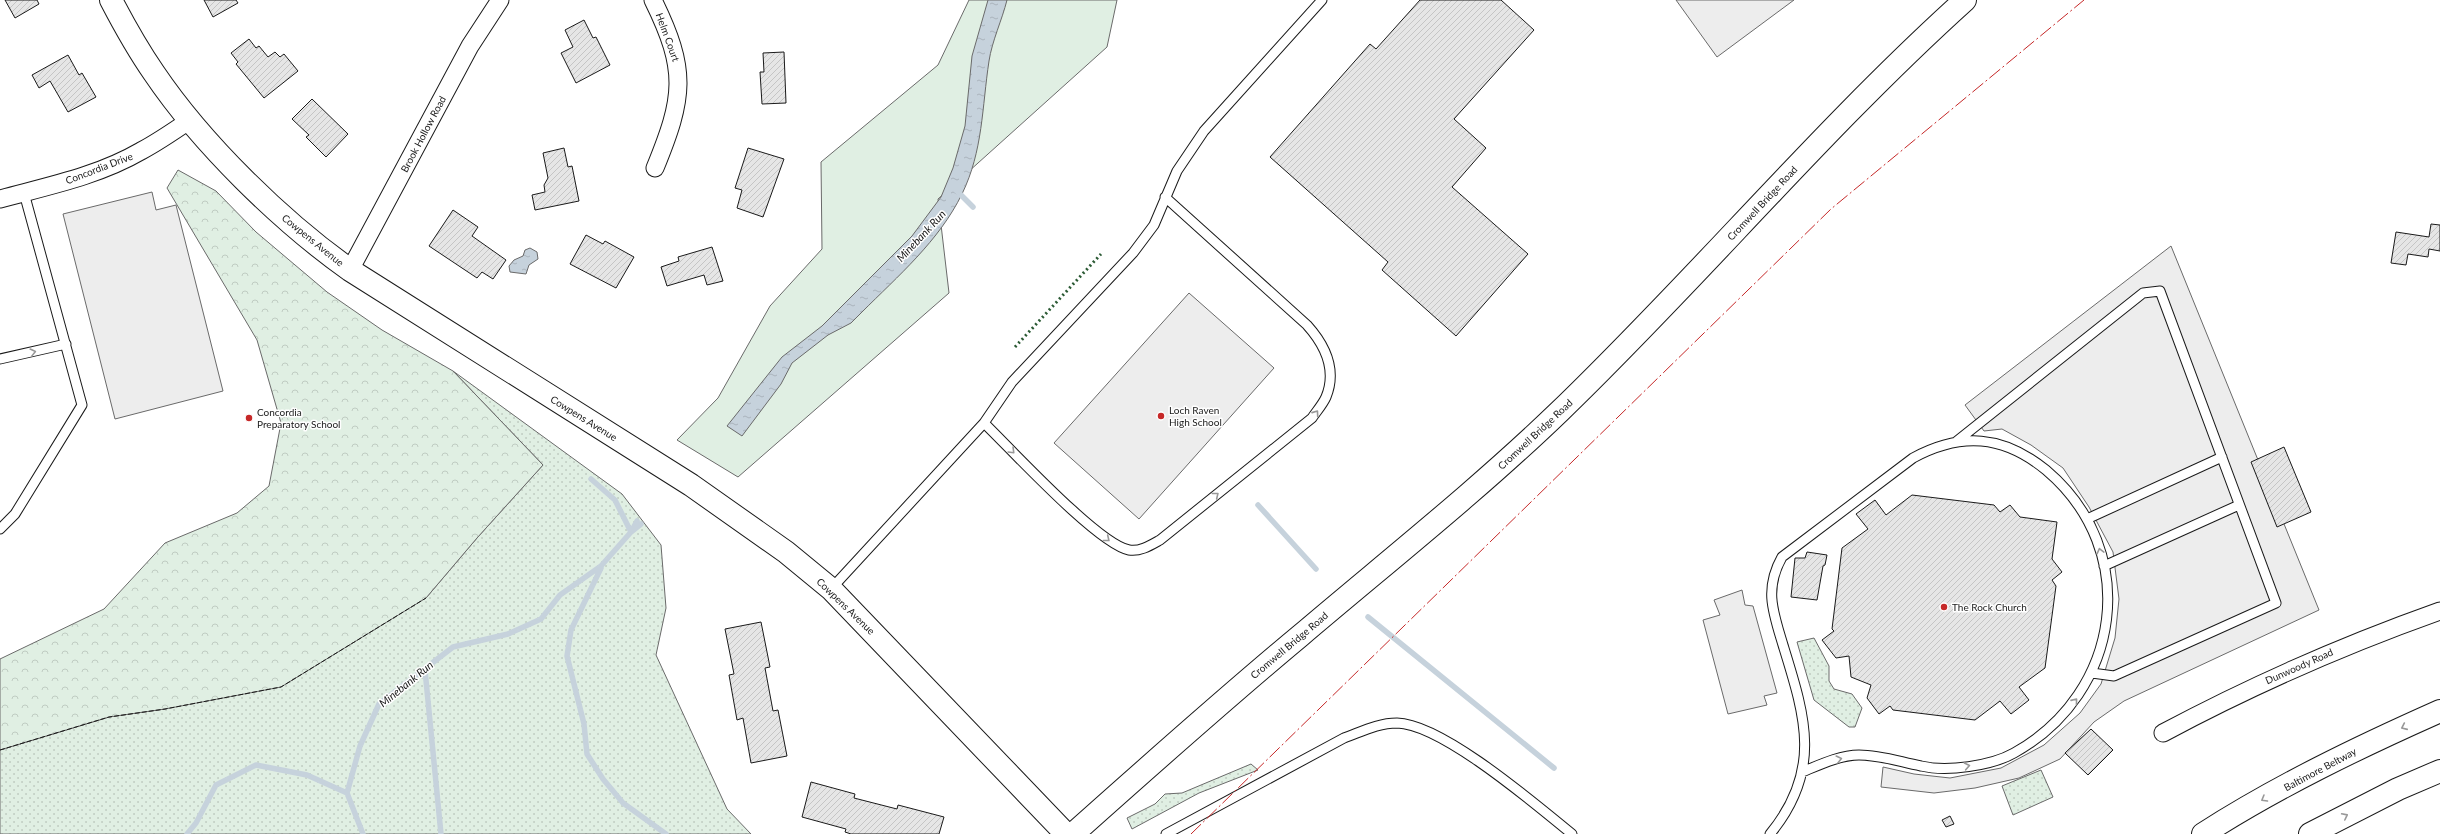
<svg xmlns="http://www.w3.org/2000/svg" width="2440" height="834" font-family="Lato,sans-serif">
<defs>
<pattern id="grass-dots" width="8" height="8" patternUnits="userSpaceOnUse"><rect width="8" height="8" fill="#e0efe3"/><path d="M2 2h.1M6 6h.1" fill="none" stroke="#c0ccc2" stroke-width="1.8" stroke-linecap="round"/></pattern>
<pattern id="forest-crowns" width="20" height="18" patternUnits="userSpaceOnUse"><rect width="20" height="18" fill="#e0efe3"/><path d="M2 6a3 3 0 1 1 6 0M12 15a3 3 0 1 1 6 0" fill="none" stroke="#c0ccc2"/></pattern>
<pattern id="water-ripples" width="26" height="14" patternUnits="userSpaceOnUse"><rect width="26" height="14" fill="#c6d2dc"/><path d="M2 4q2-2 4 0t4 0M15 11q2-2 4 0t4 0" fill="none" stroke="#aab4bc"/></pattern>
<pattern id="building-hatch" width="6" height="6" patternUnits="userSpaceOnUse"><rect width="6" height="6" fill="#e6e6e6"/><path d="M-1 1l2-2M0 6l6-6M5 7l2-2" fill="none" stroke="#c5c5c5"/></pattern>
</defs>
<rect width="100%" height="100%" fill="#fff"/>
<path fill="url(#grass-dots)" stroke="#6a6a6a" d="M453 371 622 494 661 545 666 608 656 655 727 809 751 834H0V750L109 717 165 709 426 598 477 538 543 465Z
M1814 638 1829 666V681L1834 689 1852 694 1862 708 1855 727H1849L1814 700 1797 642Z
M1251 764 1258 770 1199 793 1132 829 1127 818 1155 804 1165 794 1182 793Z
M2041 770 2053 797 2013 815 2002 786Z"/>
<path fill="url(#forest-crowns)" stroke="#6a6a6a" d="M178 170 216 191 256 232 327 292 382 330 453 371 543 465 477 538 426 598 281 687 165 709 109 717 0 750V659L104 609 165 543 237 513 269 486 281 423 257 340 167 188Z"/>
<path fill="#e0efe3" stroke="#6a6a6a" d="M969 0H1117L1107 47 938 199 949 293 738 477 677 440 718 398 770 306 822 249 821 162 938 65Z"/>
<path fill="#ededed" stroke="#6a6a6a" d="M1676 0H1794L1717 57Z
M152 192 156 210 176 205 223 391 115 419 63 214Z
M2171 246 2319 610 2124 701 2094 722 2060 759 2019 778 1975 788 1934 793 1881 787 1883 767 1914 774 1950 778 2001 768 2044 745 2080 713 2101 684 2115 638 2119 599 2113 552 2089 507 2063 468 2031 445 2002 429 1984 431 1965 405Z
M1189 293 1274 368 1139 519 1054 443Z
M1742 590 1745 605 1753 606 1777 693 1764 696 1767 705 1728 714 1703 620 1720 615 1714 600Z"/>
<path fill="url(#water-ripples)" stroke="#6a6a6a" d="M988 0H1007C1002 20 992 41 989 61 982 107 983 151 962 194 939 241 898 276 862 312L851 323 828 335 792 363 781 384 742 436 727 426 782 357 822 326 912 236 941 197 953 168 965 126 972 56Z
M530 248 537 252 538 259 529 265 526 274 510 272 509 266 514 260 523 256 525 250Z"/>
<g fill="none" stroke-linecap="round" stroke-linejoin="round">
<path stroke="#c6d2dc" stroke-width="5.5" d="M956 190 973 207
M591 479 615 500 631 532
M1258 505 1316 569
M632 530 637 521
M601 568 571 630 567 656 584 724 587 754 603 779 623 803 666 834
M1368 617 1554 768
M425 670 441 834
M347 793 363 834
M187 834 196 823 216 785 256 765 307 775 347 793 360 746 379 704 453 647 508 634 541 619 560 595 601 566 631 532 641 524"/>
</g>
<path fill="url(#building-hatch)" stroke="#1a1a1a" d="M5 0H37L39 4 15 18Z
M204 0H236L238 3 213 17Z
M1420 0H1501L1534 30 1454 119 1486 148 1452 187 1528 254 1456 336 1382 270 1388 262 1270 157 1370 44 1376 49Z
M584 20 593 38 596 37 610 65 576 83 561 53 573 47 565 30Z
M249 39 256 48 259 46 268 57 275 52 280 57 284 54 298 71 264 98 236 64 238 62 231 53Z
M784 52 786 103 762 104 760 72H764L763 53Z
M68 55 79 75 82 73 96 97 68 112 50 81 39 88 32 75Z
M312 99 348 134 326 157 306 137 309 135 292 119Z
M564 148 568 167 572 166 579 201 535 210 532 195 545 192 544 185 548 178 543 153Z
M748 148 784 159 763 217 737 208 742 190 735 188Z
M453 210 478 227 472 236 506 260 493 279 482 272 477 278 429 246Z
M2431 224 2440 225V251L2429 249 2428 257 2408 254 2406 265 2391 263 2396 232 2429 237Z
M586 235 603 244 605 241 634 257 616 288 570 264Z
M712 247 723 281 707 285 704 275 667 286 661 267 679 261 678 257Z
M2284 447 2311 512 2277 527 2251 462Z
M1912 495 1994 505 2000 512 2010 505 2020 517 2057 522 2052 559 2062 572 2052 580 2056 586 2045 668 2019 687 2029 700 2011 714 2000 701 1975 720 1893 710 1890 706 1879 714 1867 698 1871 685 1851 677 1849 656 1836 658 1822 640 1834 631 1832 629 1842 548 1868 529 1856 514 1875 500 1886 515Z
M1807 552 1827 555 1825 565 1823 566 1817 600 1791 597 1795 558H1805Z
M761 622 770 667 765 668 773 711 778 710 787 756 751 763 743 718 737 720 729 675 734 674 725 629Z
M2091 729 2113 750 2088 775 2065 753Z
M811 782 855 794 854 798 897 809 898 805 944 817 939 834H851L845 832 846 829 802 817Z
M1950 816 1954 824 1946 827 1942 820Z"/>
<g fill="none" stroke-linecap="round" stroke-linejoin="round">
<defs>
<path id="lane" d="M0 359 66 344
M984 423C1011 449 1098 544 1129 550 1140 552 1151 545 1160 540L1312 418C1316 412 1323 404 1326 397 1337 370 1325 345 1307 325L1165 197
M1957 441 2143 293 2160 291 2276 603 2114 676 2092 673
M2087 519 2222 457
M0 529 15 514 82 405 24 193
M2104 566 2239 505
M831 589 984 423 1012 382 1133 253 1154 225 1177 171 1204 131 1322 0
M1166 834 1344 738C1361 732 1378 723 1397 723 1442 724 1535 804 1572 834
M1770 834C1823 770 1805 716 1783 645 1773 612 1764 589 1782 557L1913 458C1961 432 2003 435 2046 470 2142 551 2122 693 2014 753 1991 766 1947 772 1921 766 1900 762 1881 755 1859 755 1840 755 1819 765 1802 772"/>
<path id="street" d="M653 0C688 71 684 97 655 168
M0 199C48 186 98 176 141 151 158 142 174 131 190 120
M350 270 470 46 500 0
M2163 733C2253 685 2344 645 2440 611"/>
<path id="secondary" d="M111 0C124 25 138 50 154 73 202 144 281 221 350 270L691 485 786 552 831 589 1066 834
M1073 834C1148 767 1223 700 1300 636 1387 562 1477 491 1560 411 1699 277 1822 129 1965 0"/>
<path id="highway" d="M2203 834C2278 786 2359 747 2440 711
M2310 834 2398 789 2440 771"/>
</defs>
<use href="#lane" stroke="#1a1a1a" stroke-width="11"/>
<use href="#street" stroke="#1a1a1a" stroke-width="19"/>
<use href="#secondary" stroke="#1a1a1a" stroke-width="24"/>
<use href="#highway" stroke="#1a1a1a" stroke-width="24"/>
<use href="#lane" stroke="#fff" stroke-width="9"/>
<use href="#street" stroke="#fff" stroke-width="17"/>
<use href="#secondary" stroke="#fff" stroke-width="22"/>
<use href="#highway" stroke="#fff" stroke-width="22"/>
<path stroke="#2b5a34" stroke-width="3" stroke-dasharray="2 3" stroke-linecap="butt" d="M1015 347 1101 254"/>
<path stroke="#1a1a1a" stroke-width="1" stroke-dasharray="5 2" stroke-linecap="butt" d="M0 750 109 717 165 709 281 687 426 598"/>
<path stroke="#c62828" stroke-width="1" stroke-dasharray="14 3 2 3" stroke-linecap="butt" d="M1191 834 1831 209 2084 0"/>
</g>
<defs><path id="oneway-chevron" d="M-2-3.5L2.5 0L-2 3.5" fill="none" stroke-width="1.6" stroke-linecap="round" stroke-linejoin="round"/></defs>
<g stroke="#989898">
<use href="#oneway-chevron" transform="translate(33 352) rotate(-14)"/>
<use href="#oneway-chevron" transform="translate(1316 413) rotate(-55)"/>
<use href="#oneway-chevron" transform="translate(1012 451) rotate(45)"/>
<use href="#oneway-chevron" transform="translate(1216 495) rotate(-39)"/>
<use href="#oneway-chevron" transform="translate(1107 539) rotate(39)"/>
<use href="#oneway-chevron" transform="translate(2100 551) rotate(-104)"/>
<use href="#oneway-chevron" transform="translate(2075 701) rotate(-51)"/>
<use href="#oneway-chevron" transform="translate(2404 727) rotate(156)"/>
<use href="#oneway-chevron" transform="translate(1839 759) rotate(-14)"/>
<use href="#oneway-chevron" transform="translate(1967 766) rotate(-11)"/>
<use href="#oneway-chevron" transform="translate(2264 799) rotate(150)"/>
<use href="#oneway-chevron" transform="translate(2345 816) rotate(-27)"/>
</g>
<g fill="#c62828" stroke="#fff" stroke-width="1.5">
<circle cx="1161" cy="416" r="4"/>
<circle cx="249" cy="418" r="4"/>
<circle cx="1944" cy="607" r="4"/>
</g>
<g text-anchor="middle" stroke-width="3" stroke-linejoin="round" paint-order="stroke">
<g font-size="10" fill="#1a1a1a" stroke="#fff">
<text transform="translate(668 37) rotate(70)" y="4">Helm Court</text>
<text transform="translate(423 134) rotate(-62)" y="4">Brook Hollow Road</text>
<text transform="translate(99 168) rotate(-21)" y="4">Concordia Drive</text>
<text transform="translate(1762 203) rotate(-47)" y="4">Cromwell Bridge Road</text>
<text transform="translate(313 240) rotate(39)" y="4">Cowpens Avenue</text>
<text transform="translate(584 418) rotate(32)" y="4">Cowpens Avenue</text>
<text transform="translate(1535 434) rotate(-43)" y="4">Cromwell Bridge Road</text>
<text transform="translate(846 606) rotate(44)" y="4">Cowpens Avenue</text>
<text transform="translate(1289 645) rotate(-40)" y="4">Cromwell Bridge Road</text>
<text transform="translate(2299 666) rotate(-24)" y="4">Dunwoody Road</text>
<text transform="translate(2320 769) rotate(-28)" y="4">Baltimore Beltway</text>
</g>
<g font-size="10" fill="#1a1a1a" stroke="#fff" text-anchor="start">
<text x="1169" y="414">Loch Raven<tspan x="1169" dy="12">High School</tspan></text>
<text x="257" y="416">Concordia<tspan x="257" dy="12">Preparatory School</tspan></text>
<text x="1952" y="611">The Rock Church</text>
</g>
<g font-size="11" font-style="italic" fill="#1a1a1a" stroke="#fff">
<text transform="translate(921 236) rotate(-47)" y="4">Minebank Run</text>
<text transform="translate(406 684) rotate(-39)" y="4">Minebank Run</text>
</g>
</g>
</svg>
